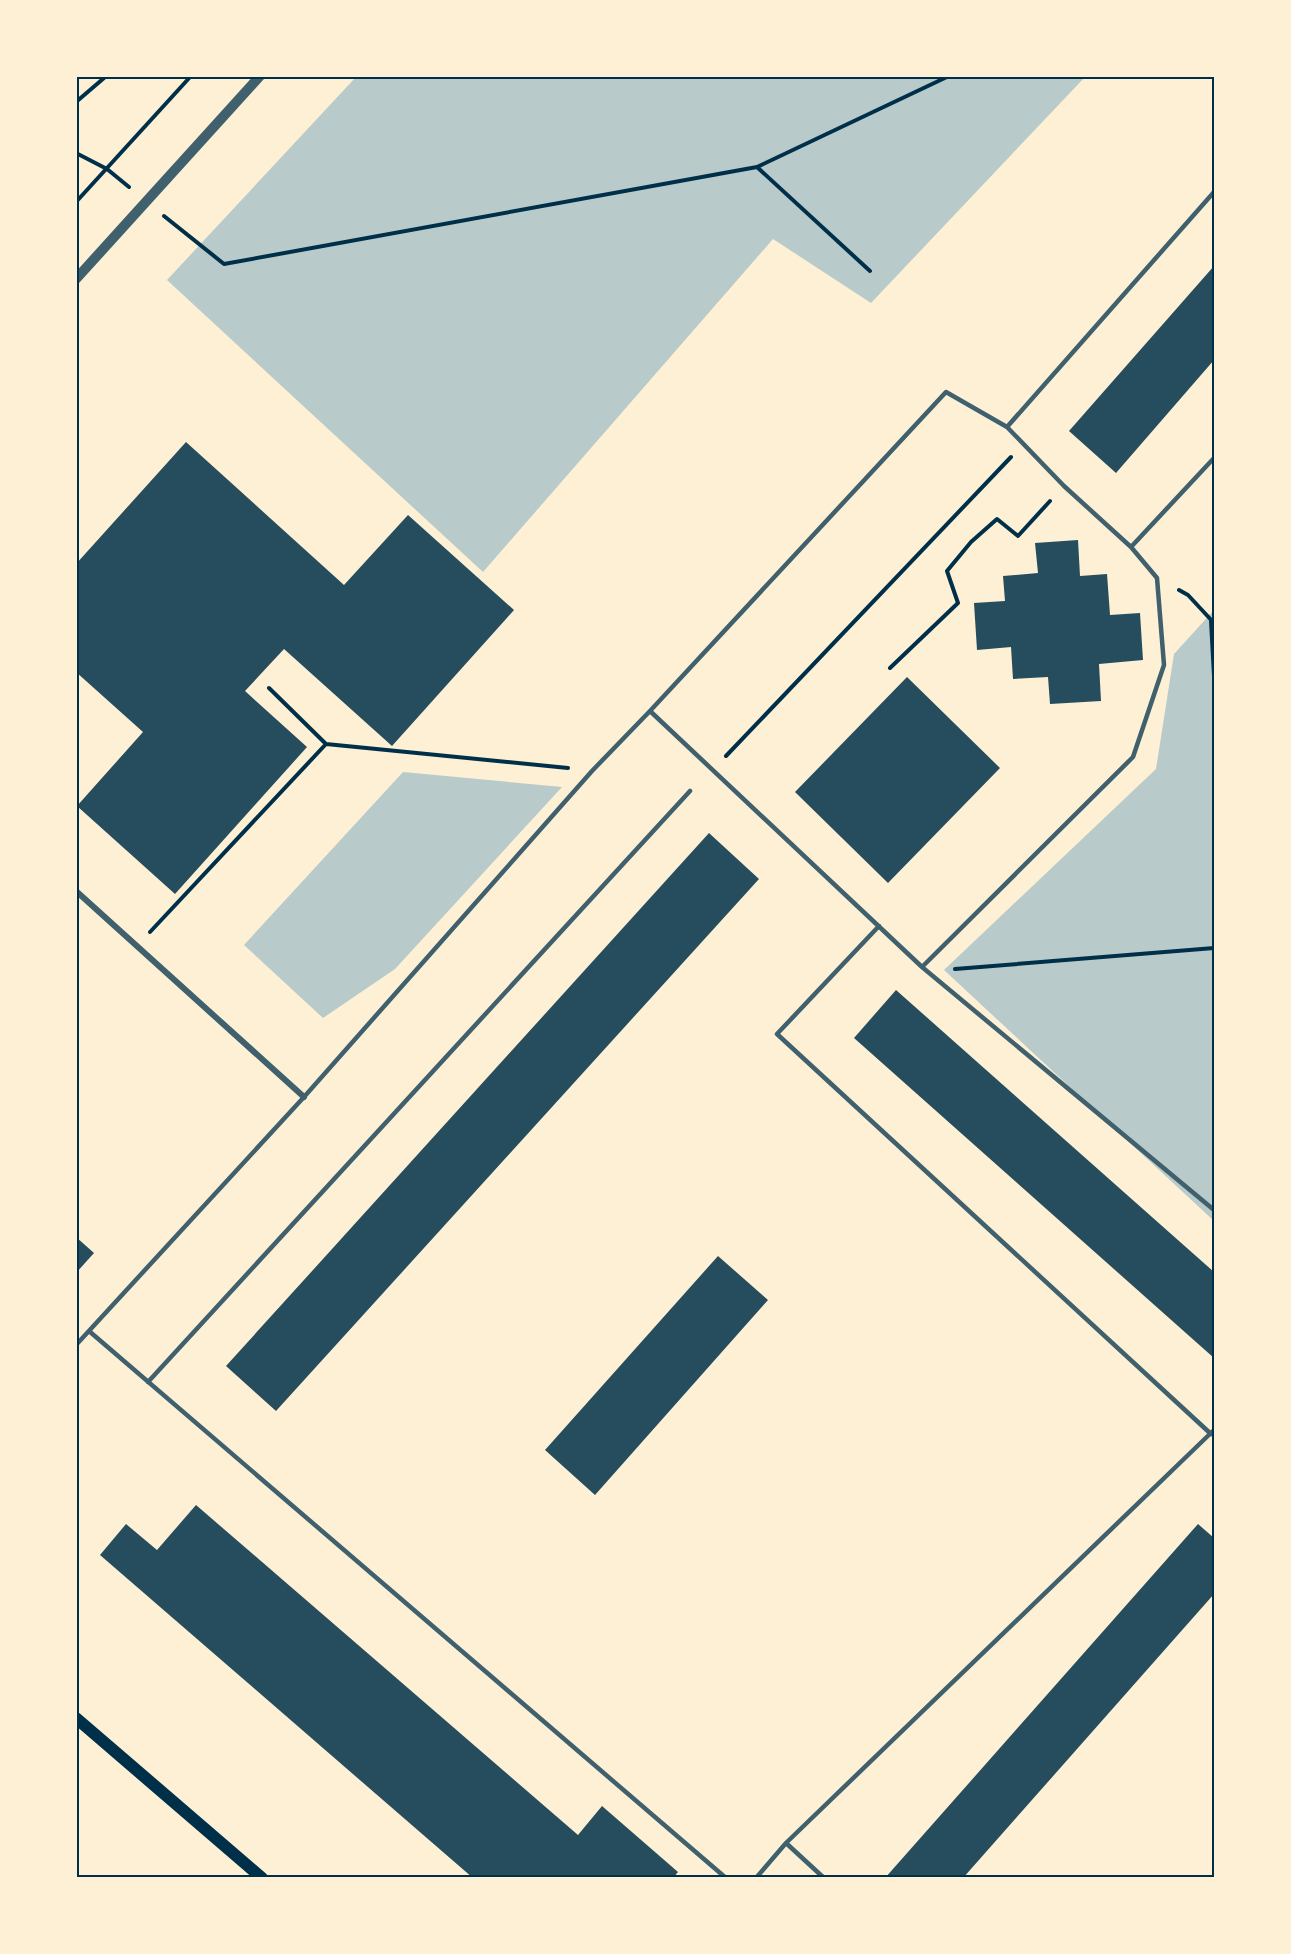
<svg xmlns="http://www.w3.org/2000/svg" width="1291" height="1954" font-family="Barlow,sans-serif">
<rect width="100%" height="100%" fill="#fdf0d5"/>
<path fill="#b9caca" d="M356 77H1085L871 303 773 239 483 572 167 280Z
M1214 610V1221L944 970 1156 769 1174 654Z
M403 772 562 787 395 969 323 1018 244 945Z"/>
<path fill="#264d5e" d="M1214 266V360L1116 473 1069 431Z
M186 442 344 585 408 515 514 610 392 746 284 649 245 691 307 747 175 894 77 806 143 732 76 672V564Z
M1078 540 1080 576 1107 574 1110 615 1140 613 1143 660 1099 664 1101 701 1050 704 1048 677 1013 679 1011 647 977 650 974 603 1005 601 1003 576 1038 573 1035 543Z
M907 677 1000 768 888 883 795 792Z
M709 833 759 879 276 1411 226 1366Z
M896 990 1214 1272V1358L854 1038Z
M76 1237 94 1253 76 1273Z
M718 1256 768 1300 595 1495 545 1450Z
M196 1505 578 1835 602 1806 678 1872 673 1878H473L100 1555 126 1524 157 1550Z
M1198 1524 1214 1538V1594L963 1878H885Z"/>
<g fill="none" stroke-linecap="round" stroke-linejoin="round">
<path stroke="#003049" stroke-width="4" d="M76 102 104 78 101 76
M76 153 107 169 129 187
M757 167 949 76
M76 202 191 76
M164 216 224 264 757 167 870 271
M1179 590 1188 595 1214 623
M1211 621 1214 676
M890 668 958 603 947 571 971 542 997 519 1018 536 1050 501
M269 688 326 744 568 768
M726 756 1011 457
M150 932 326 744
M955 969 1214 948"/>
<path stroke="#3f606c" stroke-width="4.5" d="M1131 547 1214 458
M650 711 922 967 1214 1210
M879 926 777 1034 1211 1434
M922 967 1133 757 1164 665 1157 578 1131 547 1064 486 1007 427
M89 1331 726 1878
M76 1345 304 1097 592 771 650 711 946 392 1007 427 1214 192
M148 1382 690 791
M786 1843 824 1878
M756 1878 786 1843 1214 1430"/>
<path stroke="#3f606c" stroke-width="6" d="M76 891 304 1097"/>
<path stroke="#3f606c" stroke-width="10" d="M76 279 260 76"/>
<path stroke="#003049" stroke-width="12" d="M76 1718 262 1878"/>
</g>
<rect width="1291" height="1954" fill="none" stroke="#fdf0d5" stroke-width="156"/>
<rect x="78" y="78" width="1135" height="1798" fill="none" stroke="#003049" stroke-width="2"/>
</svg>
